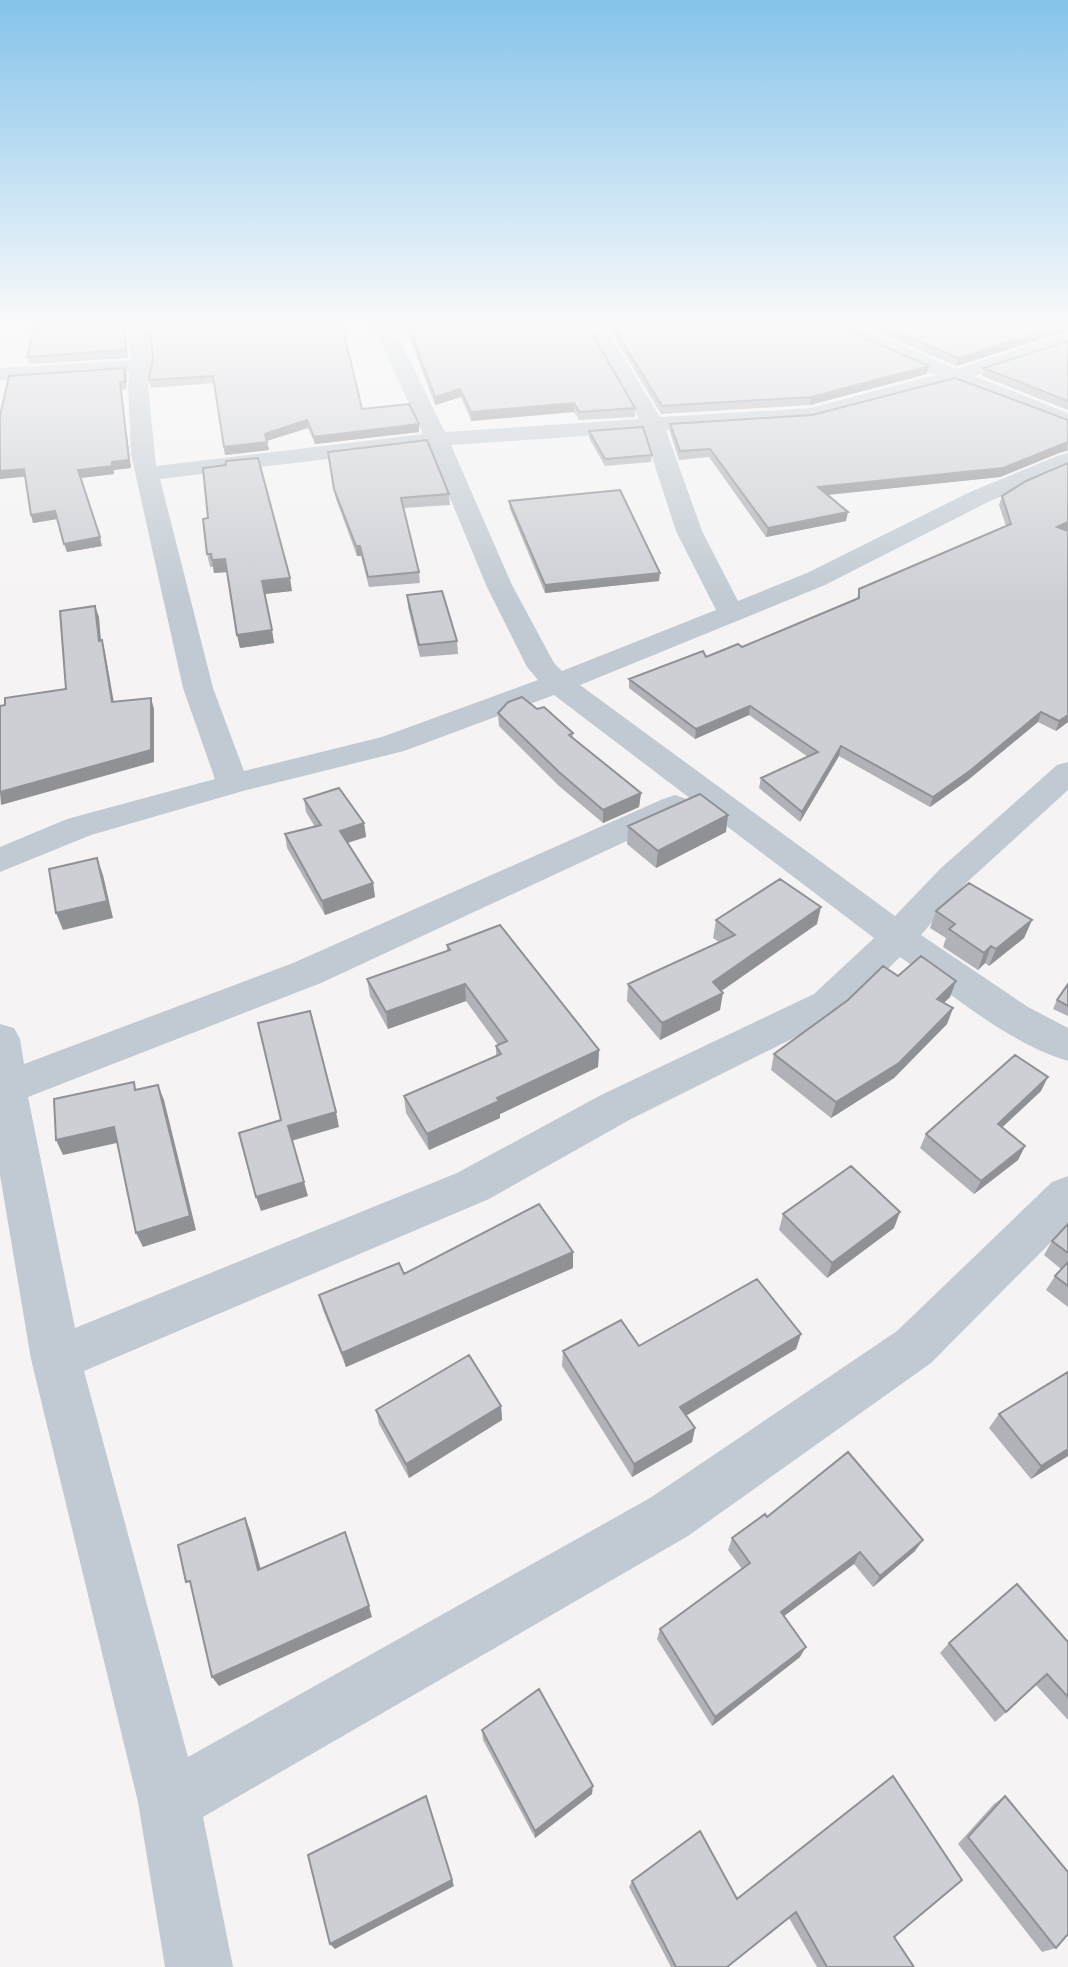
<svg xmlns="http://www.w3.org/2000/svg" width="1068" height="1967" font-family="'Space Grotesk',sans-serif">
<rect width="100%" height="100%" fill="#f5f3f3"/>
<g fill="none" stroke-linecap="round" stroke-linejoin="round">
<path fill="#c1cad2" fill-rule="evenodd" d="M127 325H147L152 365 148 385 156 466 423 434 373 325H436L433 329 397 335 445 432 639 419 586 325H604L660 417 810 408 935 375 834 329 832 325H856L956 369 1068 333V345L974 376 1068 413V428L953 383 810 421 666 430 702 531 738 601 807 573 970 492 1060 455 1068 453V468L988 502 825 585 580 685 895 916 941 868 1057 765 1068 762V790L965 884 921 935 1028 1007 1068 1028V1061C1006 1042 952 994 900 957L842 1014 631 1119 489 1199 84 1371 188 1757 650 1498 897 1331 1052 1182 1068 1176V1225L931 1363 688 1536 203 1817 233 1967H165L138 1802 31 1359 0 1175V1024L14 1028 20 1039 24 1064 293 963 663 799 675 795 687 799 692 806 687 813 321 983 28 1097 75 1328 457 1173 601 1095 814 994 874 938 554 695 404 751 243 791 91 835 0 872V847L67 819 215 779 183 688 131 454 128 385 130 372 0 380V368L131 360ZM644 432 676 531 716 610 562 671 554 663 512 585 451 445ZM429 447 486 585 527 667 538 680 382 737 244 771 213 688 160 479Z"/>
</g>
<path fill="#b0b2b7" d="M35 325H125L128 358 29 364 27 357Z
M607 325H836L927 374 810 405 661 414Z
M862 325H1068V331L956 366Z
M409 328 635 408V417L579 420 574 412 471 421 461 397 435 405 409 336Z
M1068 341V410L982 376 984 368Z
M153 358 362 409 419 424V432L315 444 308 428 267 441 269 450 225 455 214 383 151 388 149 380Z
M127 375 126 389 121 390 131 468 114 470V474L80 478 102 546 67 552 57 519 33 523 25 477 0 479Z
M1068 420V451L1059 453 1000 477 827 495 846 521 766 537 709 457 679 460 670 432V424Z
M589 431 652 455 651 462 605 466 589 438Z
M329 462 449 494 450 505 403 508 419 572 420 583 369 587 361 556H357L336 499Z
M1068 463V530L1067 531H1068V722L1056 731 1038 722 968 780 930 807 839 756 800 822 759 788 761 778 808 757 749 715 695 739 629 688V679L742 647 857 599 859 589 1006 526 999 505 1002 496Z
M509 501 659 581 545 593 510 509Z
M203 519 292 591 265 594 274 643 240 648 227 572 214 573 213 567H210L207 554Z
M407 595 457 641 458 654 420 657 408 607Z
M537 709 573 733V738L641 793 639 807 603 823 559 786 499 726 498 713Z
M304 799 364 823 366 837 348 843 373 883 375 897 325 915 287 848 285 834 315 827 306 812Z
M628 826 726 832 656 868 627 844Z
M936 911 1032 920 1024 938 989 966 985 963 978 970 943 947 946 938 930 928Z
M716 920 817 924 721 991 720 1010 660 1040 627 1001 628 984 719 942 713 938Z
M447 945 599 1050 598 1067 500 1114V1118L429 1150 406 1113 404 1096 496 1056V1046L498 1045 466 1001 388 1029 370 996 367 979 447 951Z
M898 976 956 981 950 997 944 1003 953 1008 947 1024 894 1078 831 1118 771 1070 774 1054Z
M1068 984V1016L1053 1009 1057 1000Z
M1041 1091 1002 1127 1025 1146 1018 1160 974 1194 920 1148 926 1134Z
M783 1214 894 1228 827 1278 779 1230Z
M1068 1224V1307L1046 1290 1055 1276 1061 1269 1044 1255 1052 1241Z
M573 1252V1268L346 1367 323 1310 319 1295 404 1274Z
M801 1334 796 1349 686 1416 695 1428 692 1442 632 1477 562 1366 563 1351Z
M1068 1372V1456L1031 1479 989 1428 999 1414Z
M501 1406 502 1420 409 1478 379 1424 376 1410Z
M767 1517 915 1551 873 1587 854 1564 784 1616 800 1657 712 1726 657 1639 660 1629 742 1569 728 1550 732 1538Z
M1068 1642V1720L1036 1685 995 1722 940 1653 949 1643Z
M482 1730 592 1794 535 1838 483 1740Z
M1005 1796 1056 1948 1042 1952 958 1844 994 1804Z
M632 1881 737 1899 894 1937 914 1967H817L789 1918 727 1967H671L629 1887Z"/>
<path fill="#909195" d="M1064 325H1068L1067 331 956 366 958 358Z
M929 366 927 374 810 405 811 397Z
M125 368 127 375 126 389 124 382Z
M120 382 131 468 114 470V474L80 478 78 470Z
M460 389 461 397 435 405V397Z
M574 403V412L471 421V412Z
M307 420 308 428 266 441 265 434Z
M419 424V432L315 444 314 437Z
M267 442 269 450 225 455 224 447Z
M1068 442 1067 450 1059 453 1000 477 816 496 818 487Z
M24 469 26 476 0 479V471Z
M55 511 57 519 33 523 31 515Z
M848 512 846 521 766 537 768 528Z
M1068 522V530L1054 536 1057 527Z
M100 537 102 546 67 552 64 544Z
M356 546H360L361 556H357Z
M225 559 228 572 214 573 212 560Z
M660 573 659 581 545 593V585Z
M290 578 292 591 264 594 262 581Z
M95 606 99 617 102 652 99 641Z
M272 630 274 643 240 648 237 635Z
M102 640 105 652 116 714 112 702Z
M151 698 154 709V762L1 805 0 792Z
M750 706 749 715 695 739 696 729Z
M1041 712 1038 722 968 780 930 807 933 797Z
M1068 715V722L1056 731 1059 721Z
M841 746 839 756 800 822 802 812Z
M641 793 639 807 603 823V810Z
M728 815 726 832 656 868 658 851Z
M364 823 366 837 342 844 340 831Z
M97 858 103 875 113 918 63 930 56 913Z
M373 883 375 897 325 915 322 901Z
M821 907 817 924 710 999 713 982Z
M1032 920 1024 938 989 966 996 949Z
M991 946 985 963 978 970 984 953Z
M956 981 950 997 931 1015 937 999Z
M465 984 466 1001 388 1029 386 1012Z
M723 993 720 1010 660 1040 662 1023Z
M953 1008 947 1024 894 1078 831 1118 836 1102Z
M599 1050 598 1067 500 1114V1118L429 1150 427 1134 497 1098Z
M1048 1077 1041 1091 991 1138 998 1124Z
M158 1085 164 1100 196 1230 143 1247 136 1233Z
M336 1112 339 1127 291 1141 288 1126Z
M114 1127 121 1142 63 1155 56 1140Z
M1025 1146 1018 1160 974 1194 981 1181Z
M304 1182 308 1196 261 1211 256 1197Z
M900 1212 894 1228 827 1278 832 1263Z
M573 1252V1268L346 1367 342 1353Z
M801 1334 796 1349 677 1421 680 1407Z
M501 1406 502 1420 409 1478 406 1464Z
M695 1428 692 1442 632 1477 634 1464Z
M1068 1449V1456L1031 1479 1041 1466Z
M245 1518 250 1530 264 1581 258 1570Z
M923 1540 915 1551 873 1587 880 1576Z
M860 1552 854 1564 776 1622 781 1612Z
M369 1606 372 1617 219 1686 212 1677Z
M806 1647 800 1657 712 1726 715 1717Z
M593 1786 592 1794 535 1838V1831Z
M426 1796 454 1886 335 1949 330 1944Z"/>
<path fill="#cdcfd5" stroke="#909195" stroke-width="2" d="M35 325H124L126 350 27 357Z
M149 325H342L362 409 409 404 419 424 314 437 307 420 265 434 267 442 224 447 213 376 149 380 153 358Z
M429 325H587L635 408 579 412 574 403 471 412 460 389 435 397 409 328Z
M612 325H836L929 366 811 397 662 406Z
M881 325H1064L958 358Z
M1068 341V401L984 368Z
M125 368 124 382H120L129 460 112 462V466L78 470 100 537 64 544 55 511 31 515 24 469 0 471V416L9 376Z
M955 378 1068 420V442L1003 468 818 487 848 512 768 528 710 449 680 451 670 424 812 415Z
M643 427 652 455 605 459 589 431Z
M427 440 449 494 401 498 419 572 368 577 360 546H356L334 489 328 452Z
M258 458 290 578 262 581 272 630 237 635 225 559 212 560 211 554H207L203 519 208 518 203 468 226 465V461Z
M1068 463V522L1057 527 1068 531V715L1059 721 1041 712 971 770 933 797 841 746 802 812 761 778 818 752 750 706 696 729 629 679 703 651 706 657 738 644 742 647 859 598V589L1011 524 1002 496 1026 481Z
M620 490 660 573 545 585 509 501Z
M442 591 457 641 419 645 407 595Z
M95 606 99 641 102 640 112 702 151 698V750L0 792V706L5 705V698L66 689 60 611Z
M522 697 537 709 544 707 573 733 569 735 641 793 603 810 559 772 498 713 508 702Z
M339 788 364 823 340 831 373 883 322 901 285 834 321 825 304 799Z
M700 794 728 815 658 851 628 826Z
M97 858 107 901 56 913 49 869Z
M780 879 821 907 713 982 723 993 662 1023 628 984 735 935 716 920Z
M969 883 1032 920 996 949 991 946 984 953 949 929 955 924 936 911Z
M500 925 599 1050 497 1098 499 1101 427 1134 404 1096 501 1054 496 1046 507 1041 465 984 386 1012 367 979 450 950 447 945Z
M921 956 956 981 937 999 953 1008 899 1063 836 1102 774 1054 848 1000 883 966 898 976Z
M1068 984V1006L1057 1000Z
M310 1011 336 1112 288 1126 304 1182 256 1197 239 1133 281 1120 258 1023Z
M1015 1055 1048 1077 998 1124 1025 1146 981 1181 926 1134Z
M134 1082 135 1090 158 1085 190 1216 136 1233 114 1127 56 1140 54 1099Z
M851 1166 900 1212 832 1263 783 1214Z
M539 1204 573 1252 342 1353 319 1295 399 1263 404 1274Z
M1068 1224V1253L1052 1241Z
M1068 1262V1286L1055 1276Z
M757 1279 801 1334 680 1407 695 1428 634 1464 563 1351 621 1320 639 1346Z
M469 1355 501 1406 406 1464 376 1410Z
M1068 1372V1449L1041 1466 999 1414Z
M848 1452 923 1540 880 1576 860 1552 781 1612 806 1647 715 1717 660 1629 750 1563 732 1538 765 1514 767 1517Z
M245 1518 258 1570 345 1532 369 1606 212 1677 190 1581 186 1582 178 1545Z
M1017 1584 1068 1642V1697L1047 1674 1006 1712 949 1643Z
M539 1689 593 1786 535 1831 482 1730Z
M893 1776 962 1880 894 1937 914 1967H827L796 1912 727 1967H676L632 1881 700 1831 737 1899Z
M426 1796 452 1880 330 1944 308 1855Z
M1005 1796 1068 1872V1934L1056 1948 968 1837Z"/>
<linearGradient id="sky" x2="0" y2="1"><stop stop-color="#85c3ea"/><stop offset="0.54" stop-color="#fafafa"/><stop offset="1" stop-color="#fafafa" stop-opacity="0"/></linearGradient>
<rect width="1068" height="600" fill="url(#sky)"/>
</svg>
